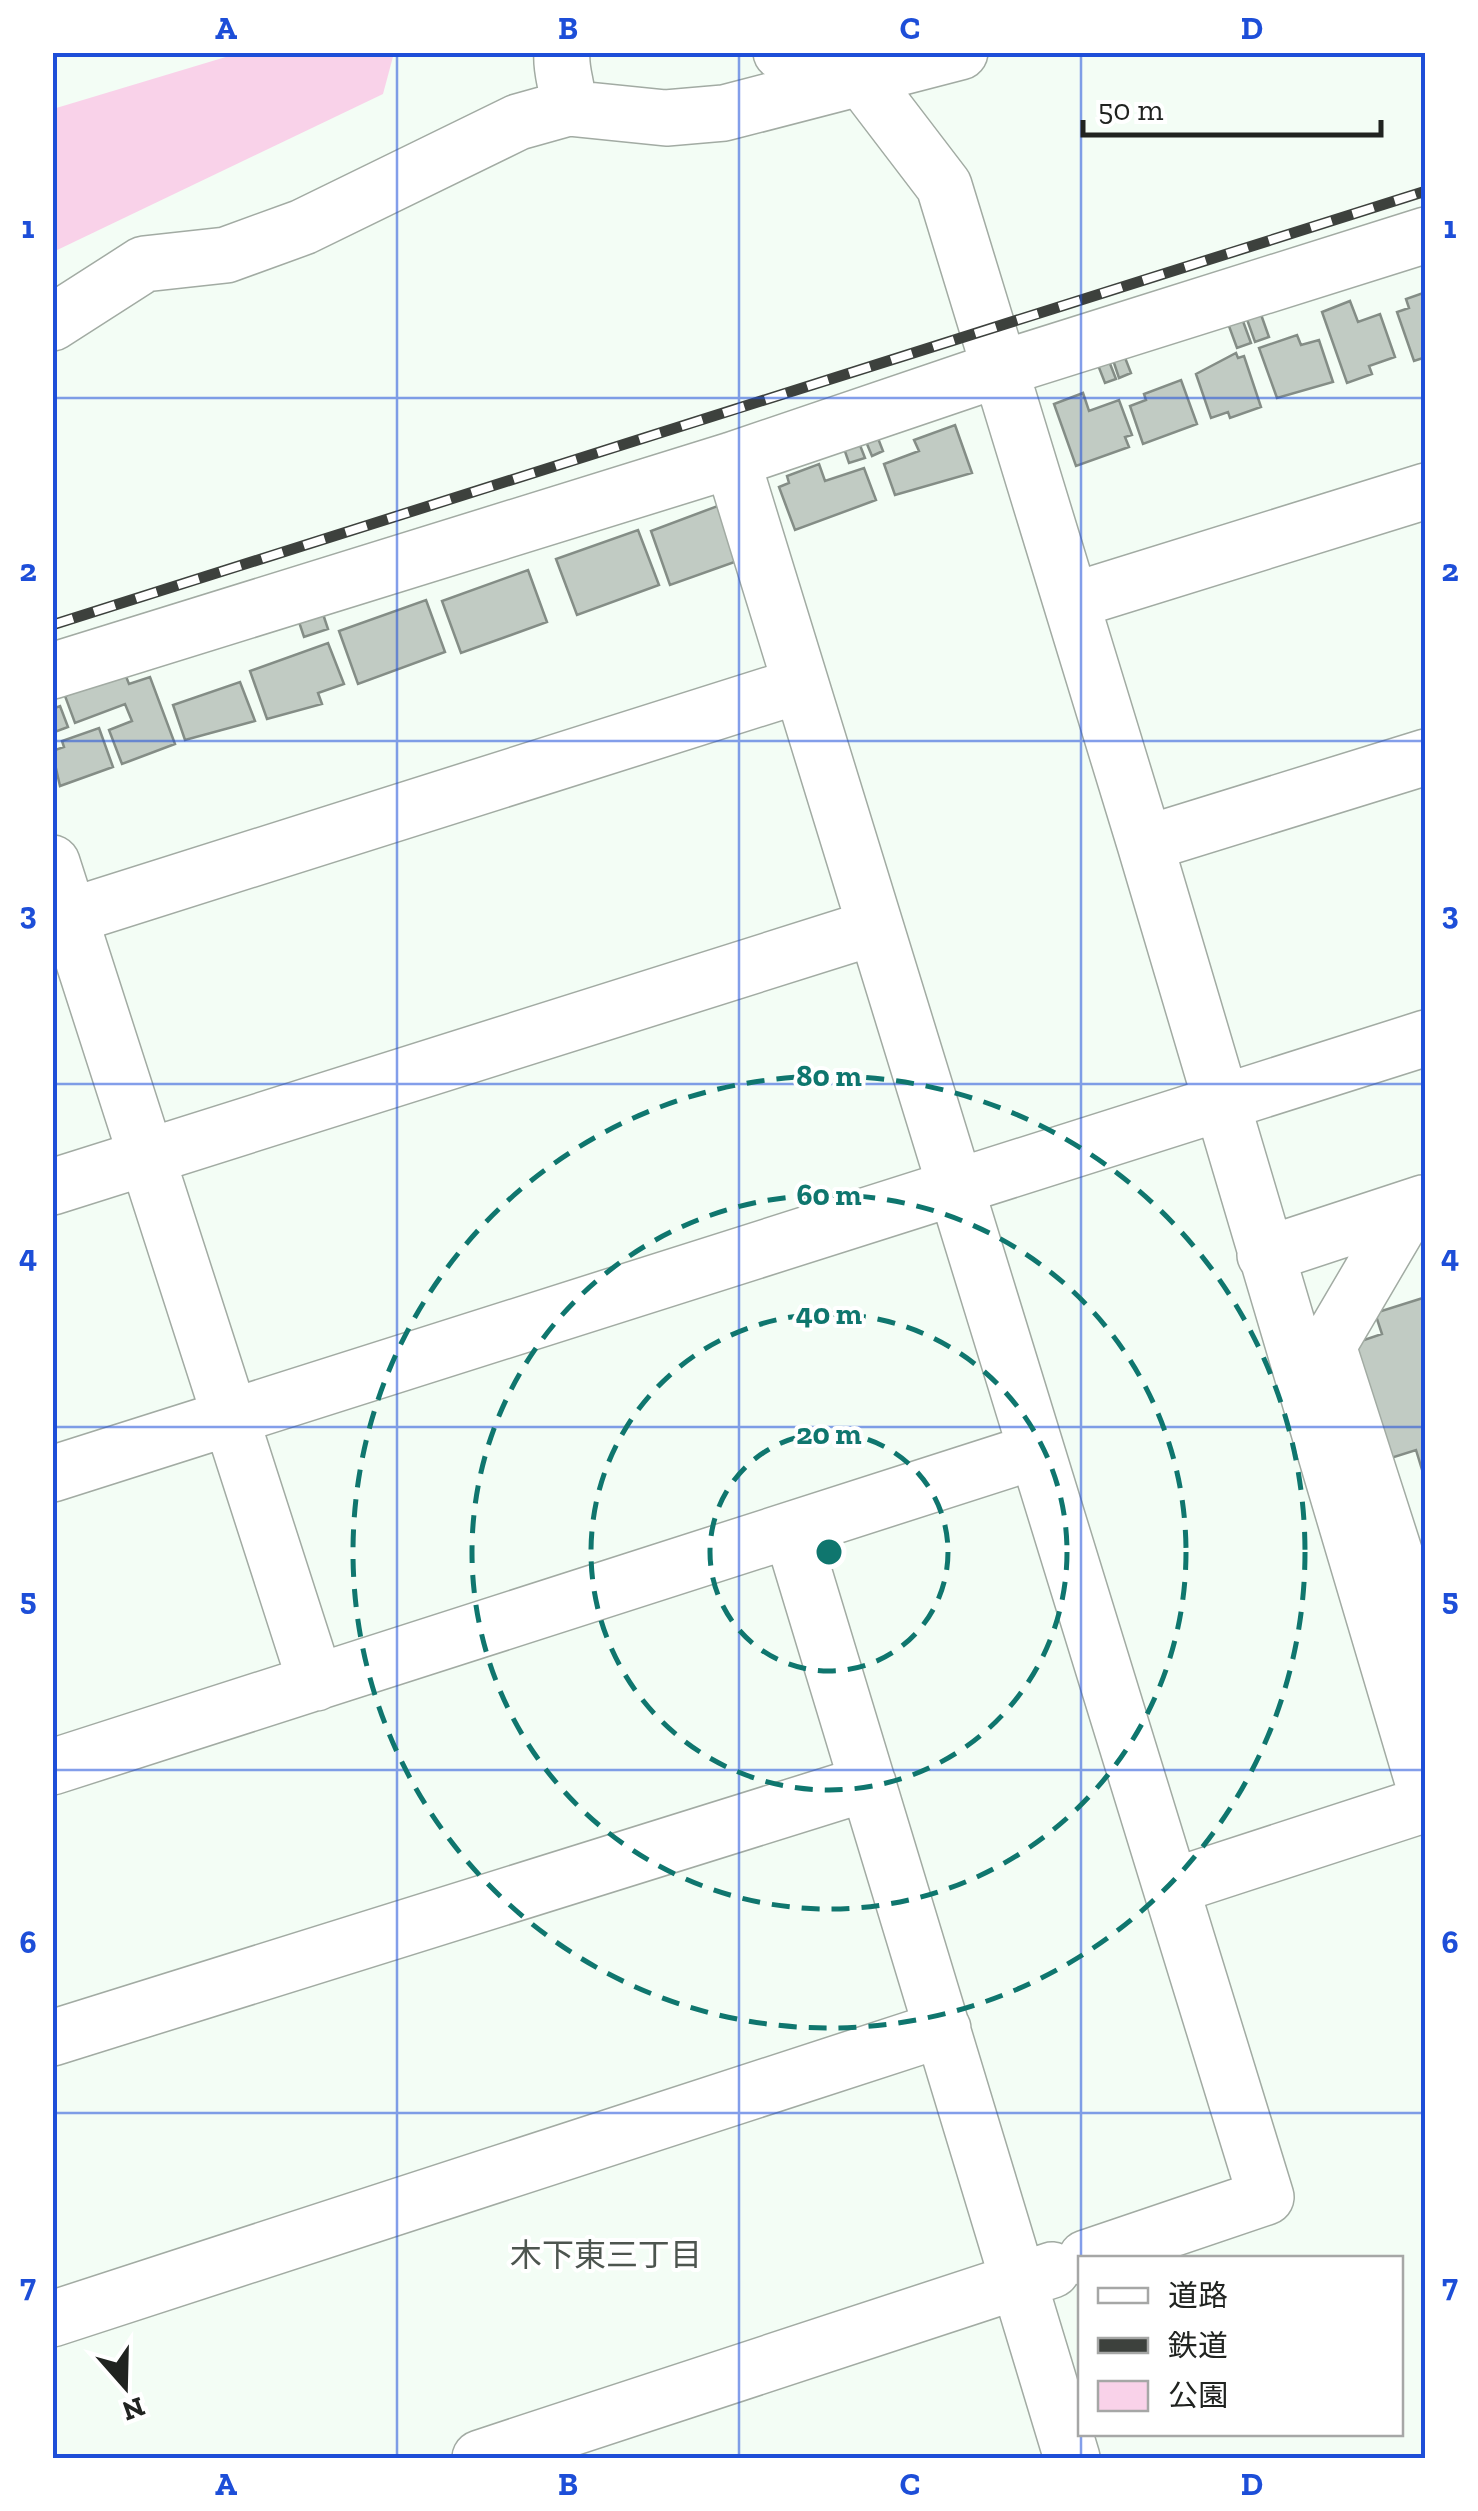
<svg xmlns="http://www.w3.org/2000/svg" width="1478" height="2511" font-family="'Zilla Slab','Noto Sans JP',serif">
<rect width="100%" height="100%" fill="#f3fdf5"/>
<path fill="#f9d2e9" d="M239 53H394L383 94 53 252V109Z"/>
<path fill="#c1cbc3" stroke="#848d86" stroke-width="2.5" d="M1426 292V357L1414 361 1397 312 1409 308 1406 299Z
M1350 301 1358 322 1380 314 1395 357 1369 366 1372 374 1347 383 1322 312Z
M1258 306 1269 337 1255 342 1244 311Z
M1240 313 1251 343 1237 348 1226 318Z
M1297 335 1301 345 1319 340 1333 382 1277 398 1259 348Z
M1122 350 1131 373 1119 378 1111 354Z
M1236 353 1238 358 1244 356 1261 407 1230 418 1228 412 1211 418 1196 374Z
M1107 356 1116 379 1105 383 1096 360Z
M1181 380 1197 424 1143 444 1130 406 1146 400 1144 394Z
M1083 393 1089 411 1119 400 1132 435 1125 437 1129 447 1076 466 1054 404Z
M955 425 972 473 895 495 884 464 919 451 914 440Z
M874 428 883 451 872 456 862 432Z
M856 435 865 458 849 463 841 440Z
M819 464 825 481 864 468 876 500 795 530 779 487 789 483 787 476Z
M723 504 743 559 670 585 651 531Z
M638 530 659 585 577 615 556 559Z
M528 570 547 622 461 653 442 601Z
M426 600 445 652 358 684 339 631Z
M320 605 328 629 304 637 296 613Z
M328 643 344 684 318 693 322 704 267 719 250 671Z
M123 669 129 684 150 677 175 744 122 764 109 730 132 721 125 704 75 723 65 696Z
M240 682 255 721 185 740 173 705Z
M60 706 68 727 52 733V709Z
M99 728 113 767 60 786 52 751 64 747 62 741Z
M1426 1297V1472L1423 1473 1416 1450 1391 1458 1355 1343 1382 1334 1375 1313Z"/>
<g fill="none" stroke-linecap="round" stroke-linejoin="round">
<defs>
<path id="minor" d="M562 52C560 73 569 88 568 108
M781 52 860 76 944 186 1145 844 1426 1792
M52 323 144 264 226 255 303 227 518 122 568 108 666 118 724 113 960 52
M732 460 1266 2197 1086 2258
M1072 601 1426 491
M52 671 732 460 1000 369 1426 235
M1145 844 1426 757
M52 863 316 1683
M52 922 801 685
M52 1187 875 927
M1409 1208 1328 1346 1426 1651
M1265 1255 1423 1203
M52 1474 1426 1038
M791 1530 1072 2458
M52 1767 1036 1451
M1174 1886 1426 1804
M52 2038 868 1783
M52 2319 943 2029
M480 2458 1052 2270"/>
</defs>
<use href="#minor" stroke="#a2aba3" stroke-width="58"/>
<use href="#minor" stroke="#fff" stroke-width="55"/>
<defs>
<path id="rail" d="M52 625 1426 191"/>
</defs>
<use href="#rail" stroke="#3d413d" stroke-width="11"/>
<use href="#rail" stroke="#fff" stroke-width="8" stroke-dasharray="22" stroke-linecap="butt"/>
</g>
<path fill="none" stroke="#1d4ed8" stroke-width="2.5" stroke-opacity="0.55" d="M397 52V2458M739 52V2458M1081 52V2258M52 398H1426M52 741H1426M52 1084H1426M52 1427H1426M52 1770H1426M52 2113H1426M1081 2434V2458"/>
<g fill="none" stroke="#0f766e" stroke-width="5" stroke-dasharray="18 12">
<circle cx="829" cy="1552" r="119"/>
<circle cx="829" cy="1552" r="238"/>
<circle cx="829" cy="1552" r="357"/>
<circle cx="829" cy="1552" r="476"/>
</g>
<g text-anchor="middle" stroke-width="8" stroke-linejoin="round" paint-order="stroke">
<g font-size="32" fill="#4d554f" stroke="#fff">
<text x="606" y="2266">木下東三丁目</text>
</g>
</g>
<circle cx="829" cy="1552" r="15" fill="#0f766e" stroke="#fff" stroke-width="5"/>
<g font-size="30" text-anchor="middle" font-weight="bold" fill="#0f766e" stroke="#fff" stroke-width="8" stroke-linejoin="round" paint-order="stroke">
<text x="829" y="1086">80 m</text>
<text x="829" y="1205">60 m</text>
<text x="829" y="1324">40 m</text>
<text x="829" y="1444">20 m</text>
</g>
<rect width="1478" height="2511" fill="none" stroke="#ffffff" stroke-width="110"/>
<rect x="1078" y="2256" width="325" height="180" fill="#ffffff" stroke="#a6a7a6" stroke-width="2.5"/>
<rect x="1098" y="2288" width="50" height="15" fill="#ffffff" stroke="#a6a7a6" stroke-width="2.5"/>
<text x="1168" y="2306" font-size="30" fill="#202320">道路</text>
<rect x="1098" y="2338" width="50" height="15" fill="#3d413d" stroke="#a6a7a6" stroke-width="2.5"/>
<text x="1168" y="2356" font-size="30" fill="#202320">鉄道</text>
<rect x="1098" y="2381" width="50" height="30" fill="#f9d2e9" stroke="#a6a7a6" stroke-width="2.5"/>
<text x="1168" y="2406" font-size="30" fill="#202320">公園</text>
<g transform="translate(125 2386) rotate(160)" stroke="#ffffff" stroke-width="8" paint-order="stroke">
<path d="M0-8L18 38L0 25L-18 38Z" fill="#202320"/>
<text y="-15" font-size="28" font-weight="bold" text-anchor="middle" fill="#202320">N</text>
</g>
<path d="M1083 120v15h298v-15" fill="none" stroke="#202320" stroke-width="5"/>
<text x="1098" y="120" font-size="30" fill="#202320" stroke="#ffffff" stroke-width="8" paint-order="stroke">50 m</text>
<rect x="55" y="55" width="1368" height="2401" fill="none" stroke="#1d4ed8" stroke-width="4"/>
<g font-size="32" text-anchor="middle" font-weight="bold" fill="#1d4ed8">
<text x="226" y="39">A</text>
<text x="568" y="39">B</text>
<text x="910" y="39">C</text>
<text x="1252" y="39">D</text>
<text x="28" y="238">1</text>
<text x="1450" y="238">1</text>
<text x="28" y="581">2</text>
<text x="1450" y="581">2</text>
<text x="28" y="924">3</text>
<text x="1450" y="924">3</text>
<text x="28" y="1267">4</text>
<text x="1450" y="1267">4</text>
<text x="28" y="1610">5</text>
<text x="1450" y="1610">5</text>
<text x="28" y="1953">6</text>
<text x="1450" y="1953">6</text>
<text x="28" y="2296">7</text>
<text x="1450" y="2296">7</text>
<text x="226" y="2495">A</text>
<text x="568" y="2495">B</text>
<text x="910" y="2495">C</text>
<text x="1252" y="2495">D</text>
</g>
</svg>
